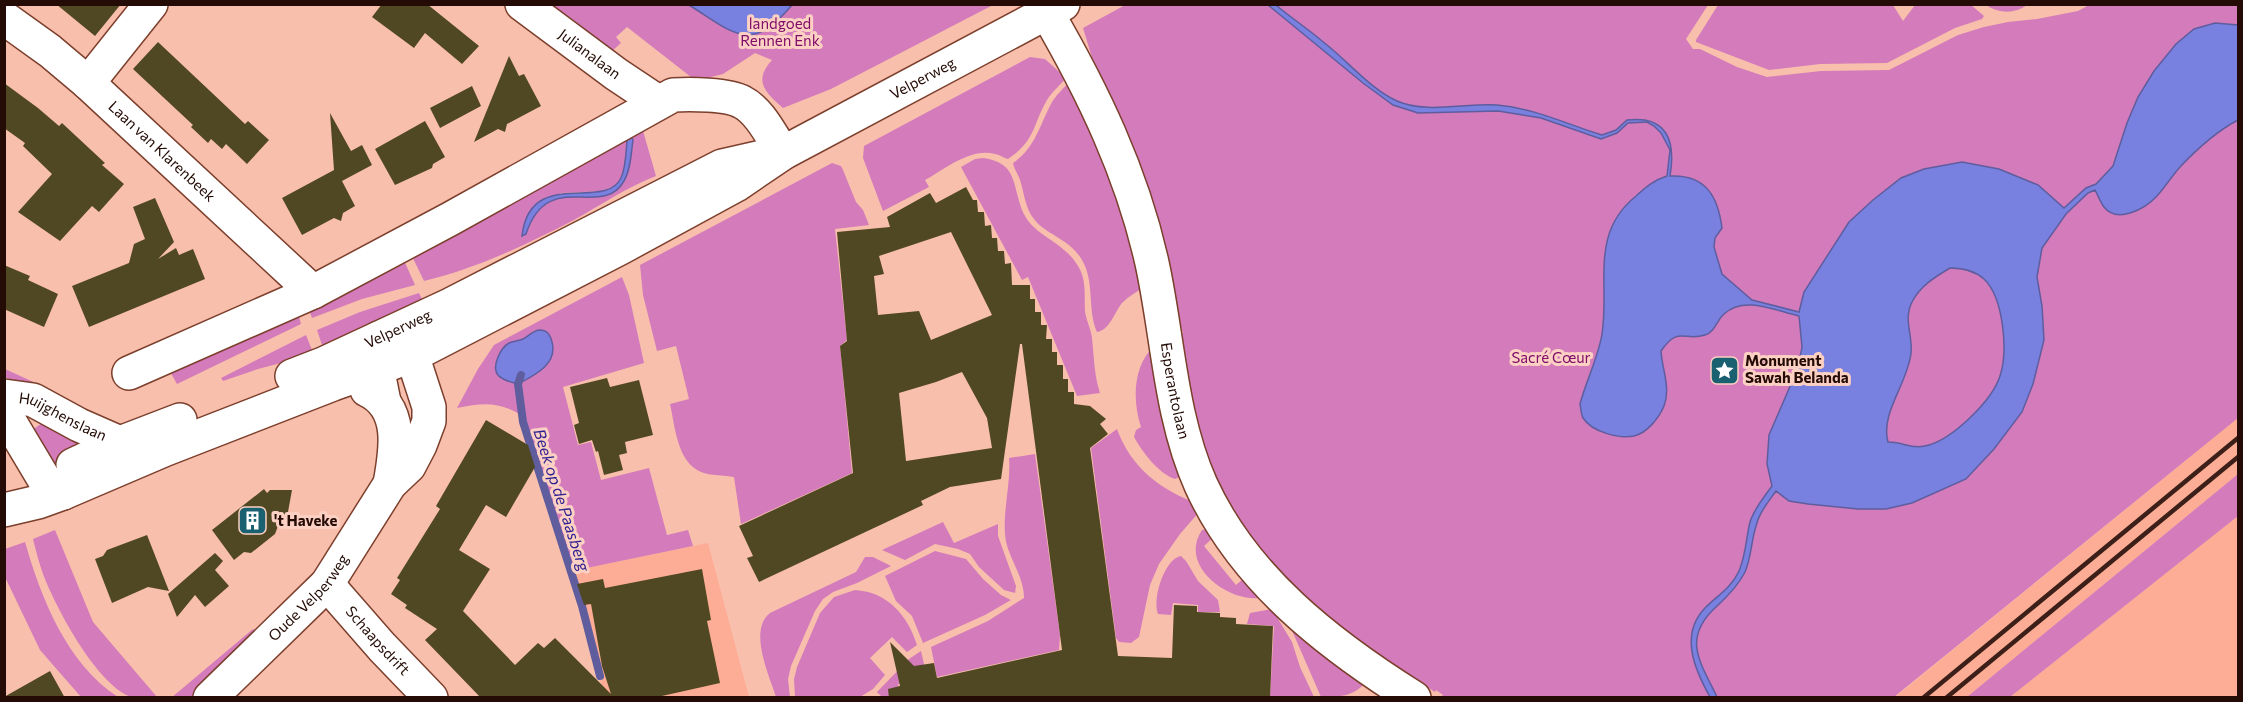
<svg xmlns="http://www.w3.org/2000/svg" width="2243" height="702" font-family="Commissioner,sans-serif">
<rect width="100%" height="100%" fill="#f9bfad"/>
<path fill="#fdad95" d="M2238 418V474L1967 697 1894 698Z
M2238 516V697H2010Z
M708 543 749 697H604L583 606 572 571Z"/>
<path fill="#d37bbb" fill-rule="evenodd" d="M1127 4 1708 5 1686 39 1693 49H1700L1737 67 1767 77 1821 71 1889 70 1958 35 1984 27 2008 22 2037 19 2078 11 2089 5H2238V418L1894 697H1441L1443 695 1436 690 1435 692 1385 661 1317 609 1318 607C1296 593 1287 580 1270 560 1243 529 1219 493 1206 455 1193 416 1188 374 1181 334L1183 333 1181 327 1174 329 1134 165 1096 65 1093 61 1083 28Z
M1970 4 1984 16 1982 19 1955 28 1887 63 1820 64 1769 70 1696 42V40L1718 5H1893L1903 21 1915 5Z
M545 5H993L831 89 783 108C765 92 753 81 772 60L755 53 723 74 707 78 691 77 627 27 616 37 621 43 610 53Z
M1986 5H2027C2015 14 1999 14 1986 5Z
M1030 57 1045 59 1066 78C1060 85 1052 92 1047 100 1032 126 1036 140 1008 159 1004 158 1000 155 995 154 971 147 945 169 925 180L929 187 883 211 863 158 864 146Z
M1069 82 1097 128 1146 286C1138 291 1129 296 1122 303 1114 313 1110 330 1097 332 1087 309 1095 282 1082 260 1069 238 1046 235 1034 219 1025 208 1024 192 1020 180 1018 174 1014 169 1013 163 1035 148 1039 127 1051 104 1055 96 1063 89 1069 82Z
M641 124 656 176C627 187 601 205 574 220 525 245 478 268 424 281L410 252ZM632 138 629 170 615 192C575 207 544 178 526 234L522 236 529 214 561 193 603 191 616 185 622 177Z
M983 158C1021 163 1011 190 1025 216 1037 237 1064 242 1078 266 1087 280 1084 296 1085 311 1086 320 1091 329 1092 338 1094 357 1094 375 1100 393L1077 396 1028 277 1022 280 961 167 975 159Z
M832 163 841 166 843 170 856 202 863 210 869 225 835 229 847 340 840 346 852 473 741 524 734 477C724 475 711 476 701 472 677 462 675 426 670 404L689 399 676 346 657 351 643 295 640 265Z
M402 256 415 285 362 299 312 318 307 304Z
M622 277 629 295 644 363 563 387 578 445 591 442 601 480 649 468 667 535 688 530 693 546 572 571 521 415C498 401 482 403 457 408L478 369 494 345ZM539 330H545L510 382 508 344 525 338 534 331Z
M419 293 427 309 324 351 317 330 360 312Z
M297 309 301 324 177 384 168 368Z
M306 335 314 355 297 362 281 363 258 369 223 381 221 378Z
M1155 345 1182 476 1175 479C1158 473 1143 453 1134 437L1136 430 1141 427C1132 400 1133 365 1155 345Z
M5 369 51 390 44 395 5 377Z
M50 417 88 436 57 465 41 453 27 434Z
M1117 429C1131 468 1161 490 1198 504L1200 511 1180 534 1159 564 1150 585 1139 637 1131 643 1119 642 1116 638 1091 448Z
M1035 454 1060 635 1059 650 937 677 931 647 988 621 1024 598C1024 575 1006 555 1005 534 1003 509 1011 483 1009 458Z
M2238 474V516L2010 697H1967Z
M943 522 954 543 998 524V536L1016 586 1015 593 1004 590 979 567 970 554 958 549 935 544 905 560 882 550Z
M1208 529 1217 534 1204 546 1236 585 1250 573 1260 598C1228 602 1178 566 1202 530Z
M55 530 93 622 157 697C150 698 141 699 134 698 98 688 56 608 43 574 39 563 36 551 33 539Z
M25 542C41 598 67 664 118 697H81L40 650 5 577V549Z
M935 551 966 559 983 579 1001 595 1011 600 985 615 923 643 912 616 896 601 885 576Z
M1181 556 1186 561 1198 581 1218 600 1220 612H1198V605L1173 603 1171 615 1158 614C1152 600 1164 559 1181 556Z
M865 557H873L891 566 857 583 833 592 823 599 815 611 791 666 788 679 790 697H776C769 675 748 630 770 613L856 572Z
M855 590C888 592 908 616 917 645L907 652 892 637 870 658 885 675 873 689 860 697H795L794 679 797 667 820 613 834 597Z
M1272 609 1292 642 1300 667 1314 697H1270L1274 626 1247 624 1250 613Z
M1290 626 1365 683C1353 697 1338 697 1321 697Z
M253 629 256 632 195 697 171 698Z
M921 651 927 677 898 684 900 697H882L877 692 909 659Z"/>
<path fill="#7880e0" stroke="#5f5d9e" stroke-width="1.5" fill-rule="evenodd" d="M689 5H792C750 55 734 33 689 5Z
M1268 5H1276C1291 18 1307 28 1322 41 1346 59 1370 89 1397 101 1427 114 1464 103 1497 105 1534 108 1566 124 1602 135L1616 130 1627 120C1667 115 1676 141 1670 176 1706 174 1718 197 1722 228L1715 238 1714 247 1722 274 1752 300 1799 312 1804 292 1849 222 1873 200 1901 178 1924 169 1962 162 1999 169 2038 185 2064 208 2086 188 2096 184 2113 166 2127 123 2138 97 2154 71 2176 44 2194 29 2215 23 2238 25V120C2217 131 2197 149 2180 167 2172 176 2165 187 2157 196 2145 209 2117 224 2104 207 2100 202 2098 195 2095 190L2088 193 2066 214 2042 248 2037 277 2042 306 2044 340 2033 384 2022 412 1994 449 1966 479 1912 503 1886 509H1858L1808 504 1789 501 1776 491C1769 501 1760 511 1757 523 1751 539 1752 556 1745 572 1738 586 1727 597 1716 607 1681 639 1701 663 1717 697H1710C1695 670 1679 635 1705 608 1717 596 1732 587 1739 571 1746 555 1746 538 1750 522 1754 509 1764 497 1772 486L1767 464 1769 435 1798 368 1802 347 1799 316C1776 311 1744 295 1724 314 1717 320 1715 332 1705 335 1684 342 1679 325 1661 351 1662 369 1671 388 1664 406 1659 418 1647 433 1634 436 1619 439 1592 432 1583 418 1581 414 1581 409 1580 404 1586 381 1598 358 1602 334 1610 283 1589 234 1636 196 1646 187 1654 180 1667 176L1670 150 1661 133 1654 126 1647 122 1628 123 1617 133 1601 139 1541 118 1498 111 1418 113 1393 105 1363 83ZM1950 268C1962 268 1975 271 1984 279 2004 298 2008 352 2000 376 1992 401 1953 438 1929 445 1913 450 1903 442 1888 442 1880 413 1908 383 1911 353 1913 335 1903 320 1912 302 1920 286 1935 277 1950 268Z
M631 137 633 140C631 153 631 169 624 181 602 220 548 167 526 234L522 236C530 166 605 212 621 178 626 167 626 152 627 140Z
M539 330C547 330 550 334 552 342 558 364 535 375 518 384 502 380 490 376 498 357 500 352 504 346 509 343 514 341 519 341 523 339 529 336 532 331 539 330Z"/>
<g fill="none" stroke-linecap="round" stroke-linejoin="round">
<path stroke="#5f5d9e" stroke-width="8" d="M521 375 518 384 523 422 582 606 600 676"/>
</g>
<path fill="#504822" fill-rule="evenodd" d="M56 4H121L95 36Z
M382 4H427L479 46 462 64 425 33 414 48 372 17Z
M158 42 245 124 248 121 269 140 247 164 226 144 222 149 211 139 208 143 191 127 193 125 133 69Z
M509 56 519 76 524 74 541 106 507 124 505 132 498 129 474 142Z
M4 83 38 108 59 126 62 123 105 163 102 165 124 184 99 212 92 206 60 241 18 212 52 174 23 146 25 143 4 128Z
M472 86 481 106 440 128 430 108Z
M330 113 351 151 362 145 372 165 342 181 355 206 343 213 341 221 334 218 302 235 282 198 334 170Z
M425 121 445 157 433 164 432 168 395 185 375 149Z
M966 187 973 200H977L978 212H984L985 226 991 225 992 238H997L998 251H1004L1005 264 1011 263 1012 285H1030V299H1035V312H1041V325H1047L1046 339H1052V352H1057V365H1063V379H1068V392H1074V404L1090 406 1106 419 1100 424 1108 434 1090 448 1118 656 1172 658 1174 605 1197 606V612L1220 613V617L1236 618V624L1273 626 1270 698H889L888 689 900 686 890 642 914 666 934 663 937 678 1062 650 1022 344H1020L1001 479 950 487 921 501 923 505 759 582 747 558 753 556 739 526 853 473 840 346 847 341 837 232 890 227 887 217 930 193 936 203ZM951 232 992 315 931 340 919 311 878 315 874 276 884 274 879 256ZM962 372 987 418 992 448 906 461 899 393 936 382Z
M155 198 174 242 158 259 176 248 179 255 193 249 205 279 89 327 72 286 129 263 134 244 145 239 133 207Z
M4 265 30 276 28 280 58 294 44 327 4 309Z
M607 378 610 387 639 380 653 435 625 442 627 453 619 455 623 470 604 475 598 451 596 452 592 440 579 444 574 425 579 423 570 387Z
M486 420 528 445 535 467 506 517 486 505 459 550 490 569 463 611 515 665 538 643 544 648 555 638 611 694 602 666 591 604 584 605 577 584 603 579 605 588 702 569 711 620 707 621 720 683 653 698H481L425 640 437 629 405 608 407 605 391 594 400 580 397 578 440 509 436 506Z
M264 489 267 493 270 490H292L288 512 284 515 287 519 278 526 275 534 251 553 244 552 234 560 212 530Z
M147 535 169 591 148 587 112 603 95 559 103 556 107 550Z
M215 553 223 561 215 570 229 586 205 607 195 595 177 617 168 594Z
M50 671 65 698H4V697Z"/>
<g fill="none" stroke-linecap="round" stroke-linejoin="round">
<defs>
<g id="minor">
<path id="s1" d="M522 4 616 74 658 102"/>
<path id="s2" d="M1047 13C1093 92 1132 173 1152 263 1168 336 1170 416 1201 485 1244 579 1328 644 1414 698"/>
<path id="s3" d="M4 18 50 51 88 83 313 292"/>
<path d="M88 83 151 4"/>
<path d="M129 373 313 292 450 219 673 95C689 94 728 94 742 102 760 111 772 137 783 153"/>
<path d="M367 390C404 407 396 451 390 484"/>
<path id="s4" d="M4 396 33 400 79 425 120 443"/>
<path d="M4 412 44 479 63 493"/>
<path id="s5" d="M327 584 382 647 431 698"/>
<path id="s6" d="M210 698 327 584 390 484 409 466 420 445 429 421V407L417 370 409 357 379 338 377 367 384 402"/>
</g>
<g id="major">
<path id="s7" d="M292 376 323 364 450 305 722 166 766 156"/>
<path d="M73 465 120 443 180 420"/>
<path id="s8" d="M4 510 38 502 63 493 166 449 333 384 409 357 622 247 736 185 783 153 1063 4"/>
</g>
</defs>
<use href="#minor" stroke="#7c3f2c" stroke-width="36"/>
<use href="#major" stroke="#7c3f2c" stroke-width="36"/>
<use href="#minor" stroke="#fff" stroke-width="33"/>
<use href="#major" stroke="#fff" stroke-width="33"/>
<path stroke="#3c1f18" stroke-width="4.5" d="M1923 698 2238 438
M1946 698 2238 457"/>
</g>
<defs>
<symbol id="sight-square" viewBox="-11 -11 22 22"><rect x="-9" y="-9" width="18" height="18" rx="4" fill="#196071" stroke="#fcd0c2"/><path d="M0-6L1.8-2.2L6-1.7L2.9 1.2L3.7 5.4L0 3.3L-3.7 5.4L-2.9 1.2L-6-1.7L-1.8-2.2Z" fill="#fff"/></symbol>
<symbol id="building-square" viewBox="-11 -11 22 22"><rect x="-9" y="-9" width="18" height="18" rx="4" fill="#196071" stroke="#fcd0c2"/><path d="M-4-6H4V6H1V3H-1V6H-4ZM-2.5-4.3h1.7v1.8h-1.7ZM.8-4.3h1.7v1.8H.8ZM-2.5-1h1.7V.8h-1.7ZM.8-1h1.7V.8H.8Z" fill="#fff"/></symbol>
</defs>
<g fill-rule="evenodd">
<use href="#sight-square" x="1708" y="354" width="33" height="33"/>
<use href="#building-square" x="236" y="504" width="33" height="33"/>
</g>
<g text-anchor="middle" stroke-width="6" stroke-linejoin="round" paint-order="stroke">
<g font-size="15" fill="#810d6b" stroke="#fcd0c2">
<text x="780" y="29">landgoed<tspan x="780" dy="17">Rennen Enk</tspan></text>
<text x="1551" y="363">Sacré Cœur</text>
</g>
<g font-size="15" fill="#240b05" stroke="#fcd0c2">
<text dy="5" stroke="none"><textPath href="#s1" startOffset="84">Julianalaan</textPath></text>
<text dy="5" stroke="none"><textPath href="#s8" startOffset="1018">Velperweg</textPath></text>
<text dy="5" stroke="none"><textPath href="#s3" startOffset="207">Laan van Klarenbeek</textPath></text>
<text dy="5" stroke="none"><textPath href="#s7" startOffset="116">Velperweg</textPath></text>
<text dy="5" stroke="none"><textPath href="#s2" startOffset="402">Esperantolaan</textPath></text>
<text dy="5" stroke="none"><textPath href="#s4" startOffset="63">Huijghenslaan</textPath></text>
<text dy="5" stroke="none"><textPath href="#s6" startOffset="141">Oude Velperweg</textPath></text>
<text dy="5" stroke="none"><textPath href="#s5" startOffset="76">Schaapsdrift</textPath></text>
</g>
<g font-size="15" font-weight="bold" fill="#240b05" stroke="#fcd0c2" text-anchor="start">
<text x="1745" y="366">Monument<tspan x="1745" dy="17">Sawah Belanda</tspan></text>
<text x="274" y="526">'t Haveke</text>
</g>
<g font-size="16" font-style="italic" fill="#2e2191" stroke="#fcd0c2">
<text transform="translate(562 500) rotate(72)" y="6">Beek op de Paasberg</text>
</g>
</g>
<rect width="2243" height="702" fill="none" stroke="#240b05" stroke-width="12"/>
</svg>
